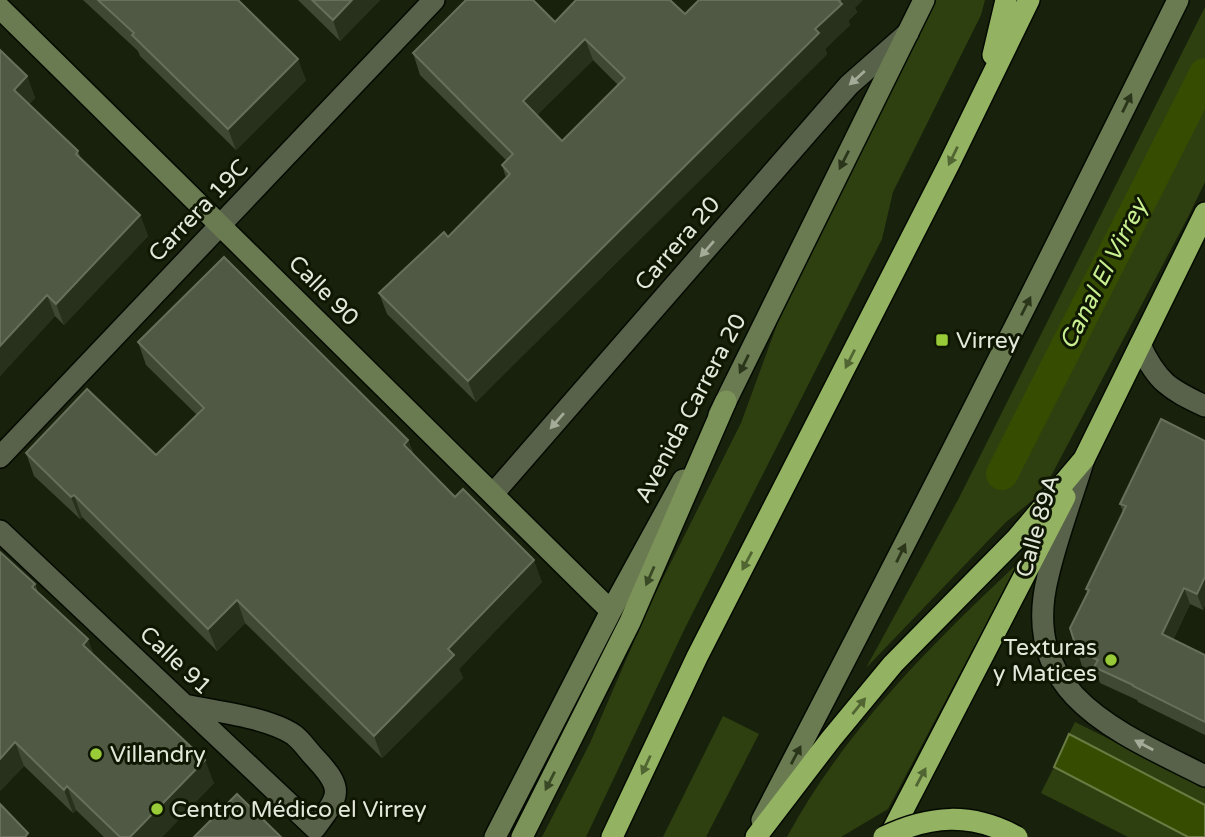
<svg xmlns="http://www.w3.org/2000/svg" width="1205" height="837" font-family="'Varela Round',sans-serif">
<rect width="100%" height="100%" fill="#18210b"/>
<path fill="#2f4010" d="M933 0H985L981 15 893 192 882 239 685 628 586 837H542L590 743 652 600 741 423 782 311Z
M1205 7V182L1187 219 1051 476 1034 499 1006 522 866 668 959 498Z
M1019 562 888 809 841 837H787C845 730 931 645 1019 562Z
M723 716 759 734 706 837H663Z
M1075 722 1205 787V805L1069 734Z
M1054 767 1188 837H1128L1041 793Z"/>
<path fill="#354c01" stroke="#697b42" stroke-width="2" d="M1069 734 1205 805V837H1188L1054 767Z"/>
<g fill="none" stroke-linecap="round" stroke-linejoin="round">
<path stroke="#354c01" stroke-width="32" d="M1002 474 1205 74"/>
<defs>
<path id="street" d="M1140 345C1157 382 1169 389 1205 406
M0 457 434 0
M1084 459C1072 498 1057 537 1048 576 1018 695 1119 732 1205 776
M493 494 849 85 908 33
M0 531 315 828C339 796 345 790 316 759 309 752 302 741 294 735 270 718 215 711 184 705"/>
<path id="secondary" d="M0 8 611 611
M719 415 924 0
M762 820C904 548 1042 275 1178 0
M495 837 611 611 683 480"/>
<path id="primary" d="M522 837 630 622 726 401"/>
<path id="highway" d="M993 55 1006 0
M612 837 697 657 949 164 1029 0
M756 837 831 739 893 664 1017 538 1084 459 1205 213
M889 837 1065 497"/>
</defs>
<use href="#street" stroke="#040a00" stroke-width="24"/>
<use href="#secondary" stroke="#040a00" stroke-width="24"/>
<use href="#primary" stroke="#040a00" stroke-width="24"/>
<use href="#highway" stroke="#040a00" stroke-width="24"/>
<use href="#street" stroke="#58624a" stroke-width="21"/>
<use href="#secondary" stroke="#6a7a51" stroke-width="21"/>
<use href="#primary" stroke="#7b9358" stroke-width="21"/>
<use href="#highway" stroke="#93b362" stroke-width="21"/>
<defs>
<path id="highway-bridge" d="M884 837C930 815 971 812 1017 837"/>
</defs>
<use href="#highway-bridge" stroke="#040a00" stroke-width="24" stroke-linecap="butt"/>
<use href="#highway-bridge" stroke="#93b362" stroke-width="21"/>
</g>
<path fill="#3e4832" fill-rule="evenodd" d="M83 0H238L306 80 236 150 140 56 138 51Z
M298 0H380L340 41Z
M855 8 857 12 848 21 850 25 825 49 827 54 476 402 387 314 379 293 448 237 506 178 502 165 506 160 420 75 413 53 555 22 685 14ZM593 60 618 85 562 141 537 115Z
M0 50 27 76 35 98 29 104 78 151 81 159 140 215 148 236 64 325 55 316 0 376Z
M138 342 408 440 414 455 542 582 459 669 463 678 382 758 245 623 217 651 82 517 80 519 34 476 26 453 156 455 197 415 146 365Z
M1205 441V605L1203 610 1190 604 1173 640 1205 655V735L1138 702 1137 700 1100 683 1097 673 1082 666 1077 650 1087 592 1086 589 1123 512 1120 504Z
M35 584 38 592 94 655 214 783 162 837H104L76 810 73 813 24 766 0 791Z"/>
<path fill="#28311b" d="M352 0H380L340 41 333 20Z
M840 0H863L855 8 857 12 848 21 850 25 825 49 827 54 476 402 468 381 815 29Z
M585 39 593 60 530 122 523 101Z
M298 59 306 80 236 150 228 129Z
M27 76 35 98 22 112 14 90Z
M140 215 148 236 64 325 56 304Z
M47 295 55 316 0 376V346Z
M408 440 416 463 404 445Z
M74 495 82 517 80 519 71 497Z
M534 560 542 582 459 669 463 678 382 758 374 736 448 649Z
M1205 577V605L1203 610 1197 594Z
M1184 588 1190 604 1168 650 1162 634Z
M237 600 245 623 217 651 208 629Z
M88 639 97 663 83 645Z
M15 742 24 766 0 791V759Z
M205 760 214 783 162 837H130Z
M67 786 76 810 73 813 64 790Z"/>
<path fill="#505944" stroke="#67705b" stroke-width="2" fill-rule="evenodd" d="M98 0H238L298 59 228 129 132 35 134 33Z
M312 0H352L333 20Z
M466 0H533L555 22 576 0H670L685 14 699 0H840L839 1 842 4 815 29 819 33 468 381 379 293 444 232 448 237 510 174 502 165 513 154 413 53ZM585 39 625 78 562 141 523 101Z
M0 50 27 76 14 90 78 151 76 154 140 215 56 304 47 295 0 346Z
M224 257 408 440 404 445 455 497 463 489 534 560 448 649 454 655 374 736 237 600 208 629 74 495 71 497 26 453 87 389 156 455 204 408 138 342Z
M1161 419 1205 441V577L1197 594 1184 588 1162 634 1205 655V722L1133 686V685L1094 667 1098 660 1077 650 1070 628 1089 590 1086 589 1126 506 1120 504Z
M0 552 35 584 32 587 88 639 83 645 205 760 130 837H120L67 786 64 790 15 742 0 759Z
M237 794 281 837H194Z
M0 804 28 833 25 837H0Z"/>
<defs><path id="oneway-solid" d="M-6-.8H1V-3.2L6.5 0L1 3.2V.8H-6Z" transform="scale(1.75)"/></defs>
<g fill="#a4ac99">
<use href="#oneway-solid" transform="translate(857 78) rotate(138)"/>
<use href="#oneway-solid" transform="translate(707 249) rotate(131)"/>
<use href="#oneway-solid" transform="translate(557 421) rotate(131)"/>
<use href="#oneway-solid" transform="translate(1144 745) rotate(-152)"/>
</g>
<g fill="#2a351a">
<use href="#oneway-solid" transform="translate(1127 103) rotate(-64)"/>
<use href="#oneway-solid" transform="translate(844 160) rotate(117)"/>
<use href="#oneway-solid" transform="translate(1026 306) rotate(-63)"/>
<use href="#oneway-solid" transform="translate(744 364) rotate(116)"/>
<use href="#oneway-solid" transform="translate(901 553) rotate(-64)"/>
<use href="#oneway-solid" transform="translate(796 755) rotate(-62)"/>
</g>
<g fill="#516532">
<use href="#oneway-solid" transform="translate(953 156) rotate(116)"/>
<use href="#oneway-solid" transform="translate(850 359) rotate(117)"/>
<use href="#oneway-solid" transform="translate(747 561) rotate(118)"/>
<use href="#oneway-solid" transform="translate(859 706) rotate(-51)"/>
<use href="#oneway-solid" transform="translate(646 765) rotate(115)"/>
<use href="#oneway-solid" transform="translate(921 777) rotate(-62)"/>
</g>
<g fill="#3a4925">
<use href="#oneway-solid" transform="translate(650 576) rotate(114)"/>
<use href="#oneway-solid" transform="translate(550 781) rotate(117)"/>
</g>
<g fill="#98cb37" stroke="#0f1703" stroke-width="2.5">
<rect x="935" y="333" width="14" height="14" rx="3.5"/>
<circle cx="1111" cy="660" r="7"/>
<circle cx="96" cy="754" r="7"/>
<circle cx="157" cy="809" r="7"/>
</g>
<g text-anchor="middle" stroke-width="6" stroke-linejoin="round" paint-order="stroke">
<g font-size="23" fill="#e2e8da" stroke="#0f1703">
<text transform="translate(198 210) rotate(-46)" y="8">Carrera 19C</text>
<text transform="translate(677 243) rotate(-49)" y="8">Carrera 20</text>
<text transform="translate(324 290) rotate(45)" y="8">Calle 90</text>
<text transform="translate(690 408) rotate(-62)" y="8">Avenida Carrera 20</text>
<text transform="translate(1037 526) rotate(-74)" y="8">Calle 89A</text>
<text transform="translate(176 660) rotate(43)" y="8">Calle 91</text>
</g>
<g font-size="23" fill="#e2e8da" stroke="#0f1703" text-anchor="start">
<text x="956" y="348">Virrey</text>
<text x="1097" y="655" text-anchor="end">Texturas<tspan x="1097" dy="26">y Matices</tspan></text>
<text x="110" y="762">Villandry</text>
<text x="171" y="817">Centro Médico el Virrey</text>
</g>
<g font-size="24" font-style="italic" fill="#c8ef90" stroke="#0f1703">
<text transform="translate(1103 274) rotate(-63)" y="8">Canal El Virrey</text>
</g>
</g>
</svg>
